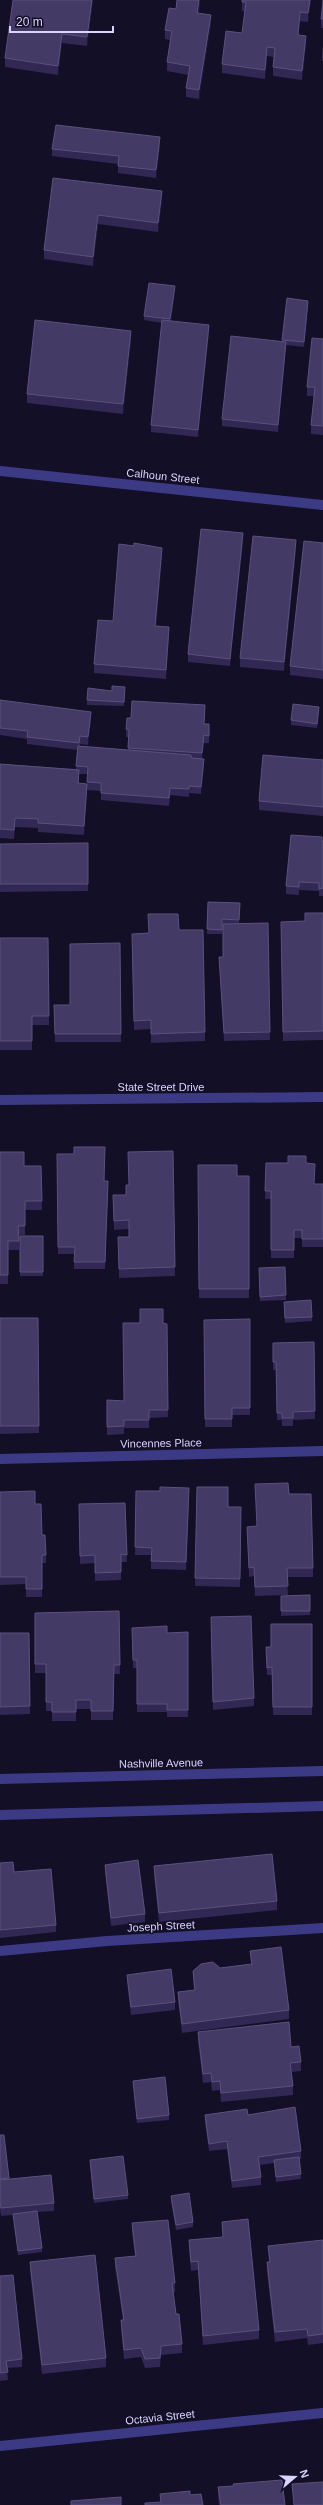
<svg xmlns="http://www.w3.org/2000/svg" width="323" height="2505" font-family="Arial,sans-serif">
<rect width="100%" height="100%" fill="#130f26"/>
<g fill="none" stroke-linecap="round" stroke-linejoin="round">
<path stroke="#3d3a85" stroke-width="10" d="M0 1951 107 1941 323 1928"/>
<path stroke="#3d3a85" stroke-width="10" d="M0 471 323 505
M0 1100 323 1097
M0 1459 323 1451
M0 1779 323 1771
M0 1815 323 1806
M0 2446 323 2413"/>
</g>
<path fill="#312854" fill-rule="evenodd" d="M93 0 87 46 62 43 58 75 5 67V58Z
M200 0 199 13 211 24 199 99 186 97V88L188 75 167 71V62L170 40 165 39V30L176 9Z
M242 0H311L308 22 300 21 298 35 306 45 302 80 273 76V67L274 57 267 56 265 79 222 73V64L242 33 245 11H242Z
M323 0V28H321V19Z
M323 45V61H322V52Z
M160 145 156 178 118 173V164L52 156V149Z
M53 178 162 200 158 232 98 224 93 266 44 259V250Z
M175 291 171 321 209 332 198 437 151 432V425L162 323 144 320V316Z
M287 298 308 305 304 347 286 345 278 432 222 426V419L282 341Z
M323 339V435L311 434V425L314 396H307V387Z
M131 340 123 414 27 403V394Z
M243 541 230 666 188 662V654Z
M323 543V679L290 675V666Z
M296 549 284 671 240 667V658Z
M162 557 156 626 169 636 166 679 94 673V664L113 621Z
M125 692 124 706 87 705V700Z
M0 700 91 720 88 745 80 744V746L128 750V737H126V729L131 718 205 713 204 724 209 732V743H204L202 759 204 766 201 794 189 793V797L170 795 169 806 101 800V791L87 790 84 835 38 832V828L15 827 14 839 0 838V764L76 769 77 750 27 744V739L0 735ZM79 774H88L87 784H79Z
M319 712 317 728 291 725V720Z
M323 760V816L259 810V801Z
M322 841H323V896H319V891L299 890V895L286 894V886Z
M88 843V891L0 892V844Z
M208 902 240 903 239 924 268 923 270 1040 224 1041 219 957H223L236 924H222V934H207Z
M323 913V1040L283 1041 281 922 305 921Z
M179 930 205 1032V1041L151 1043V1029L134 1030 132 943 148 933Z
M0 938H48L49 1025H32V1050H0Z
M120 943 121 1042H55L54 1005H70Z
M173 1151 175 1276 119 1278 118 1237H129V1229L114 1230 113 1195H126V1185H129Z
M0 1152 24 1166H41L42 1210H25V1235H19V1250H8V1284H0Z
M57 1154 108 1188 105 1269H74V1254H58Z
M266 1163H306L314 1184H323V1247H302V1238H294V1258H271V1199H265Z
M198 1165 237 1176H249V1298H199Z
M20 1236H43V1276H20Z
M285 1267 286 1300 260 1301 259 1268Z
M284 1302 312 1317V1321L285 1323Z
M0 1318H38L39 1433 0 1434Z
M250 1319V1415H232V1427H205L204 1320Z
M163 1323 167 1324 168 1417 149 1418V1428H124V1434L107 1435V1400L124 1401Z
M314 1342 315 1419 293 1420V1426H282V1420H277L276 1370H273V1343Z
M197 1487 228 1507H241L240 1587 195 1586Z
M136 1491 189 1495 186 1570 151 1569V1555H135Z
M0 1492 35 1504 46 1555V1563H42V1597H26V1584L0 1585Z
M289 1494 313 1568V1577H287L288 1595 255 1596 254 1576 249 1577 247 1527 256 1526Z
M125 1503 127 1562H121V1580L95 1581V1563L80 1564 79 1504Z
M310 1595V1615L281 1616V1596Z
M119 1611 120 1674H114L113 1720H91V1709H76V1721H52V1711H46V1673H35V1613Z
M312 1624V1715H273L272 1675H267L266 1647H271Z
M211 1625 254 1698V1706L213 1710Z
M132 1628 167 1633 188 1632V1717H167V1712H137V1668H133Z
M0 1633H29L30 1714 0 1715Z
M0 1863 14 1872 56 1925V1932L0 1938Z
M105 1865 145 1914V1922L111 1926 105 1872Z
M154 1866 277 1901V1910L159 1922 154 1875Z
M250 1951 289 2010V2019L182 2033 178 2001V1992L194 1990 193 1980V1971L251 1965Z
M127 1975 175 2002V2010L131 2015 127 1982Z
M198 2032 291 2047 301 2062V2071L291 2072 293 2086V2095L221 2102 220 2090 212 2091 211 2082 203 2083 198 2041Z
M133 2081 169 2115V2120L137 2123Z
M205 2115H248L301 2151V2159H299L301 2179 276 2182 274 2163 260 2165 261 2177V2185L232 2188 227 2149 209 2151 205 2122Z
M0 2135H4L9 2179 54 2203V2211L37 2212 42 2248V2252L18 2255 13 2215 1 2216 0 2209Z
M90 2160 128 2195V2199L94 2203 90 2164Z
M171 2196 193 2222V2227L176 2230 171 2201Z
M222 2222 259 2330V2339L203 2345 198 2270 191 2271 189 2249V2240L223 2237Z
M132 2223 175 2283V2292H173L176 2314 182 2344V2353L161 2355 160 2367 145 2368 141 2357 124 2359 121 2329V2320H123L115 2267V2258L135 2256 132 2232Z
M323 2240V2343L308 2345 307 2338 275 2342 267 2271V2262H269L268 2246Z
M30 2262 106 2358V2367L42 2374 30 2271Z
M0 2276 22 2359V2367L7 2368 8 2380 0 2381Z
M292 2484 323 2505H294Z
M218 2487 285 2505H219L218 2496Z"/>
<path fill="#1d163a" d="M92 0H93L87 46V37Z
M199 0H200L197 22V13Z
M310 0H311L308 22V13Z
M300 12V21L298 44V35Z
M211 15V24L199 99V90Z
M62 34V43L58 75V66Z
M306 36V45L302 80V71Z
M267 47V56L265 79V70Z
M160 137V145L156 178V170Z
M162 191V200L158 232V223Z
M98 215V224L93 266V257Z
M175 286V291L170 324V319Z
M308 301V305L304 347V342Z
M209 325V332L198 437V430Z
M131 331V340L123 414V404Z
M286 342V349L278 432V425Z
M243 533V541L230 666V659Z
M296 540V549L284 671V662Z
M162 548V557L155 635V626Z
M169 627V636L166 679V670Z
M319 707V712L317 728V724Z
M91 712V720L88 745V737Z
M204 735V743L202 760V753Z
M204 759V766L201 794V787Z
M87 784V793L84 835V826Z"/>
<path fill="#433a66" stroke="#5a527e" d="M13 0H92L87 37 62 34 58 66 5 58Z
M177 0H199L197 13 211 15 199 90 186 88 190 66 167 62 172 31 165 30 169 8 176 9Z
M242 0H310L308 13 300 12 298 35 306 36 302 71 273 67 275 48 267 47 265 70 222 64 226 31 242 33 246 2H242Z
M323 0V19H321Z
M56 125 160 137 156 170 118 166 119 156 52 149Z
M53 178 162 191 158 223 98 215 93 257 44 250Z
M149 283 175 286 170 319 144 316Z
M287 298 308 301 304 342 282 340Z
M35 320 131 331 123 404 27 394Z
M162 320 209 325 198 430 151 425Z
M231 336 286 342 278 425 222 419Z
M312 338 323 339V426L311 425 315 387H307Z
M201 529 243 533 230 659 188 654Z
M253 536 296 540 284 662 240 658Z
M304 541 323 543V670L290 666Z
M134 543 162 548 155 626 169 627 166 670 94 664 98 620 113 621 119 544 134 546Z
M112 686 125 687 124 702 87 700 88 688 112 691Z
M0 700 91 712 88 737 80 736 79 743 27 737 28 731 0 728Z
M132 701 205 705 204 724H209V736L204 735 202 753 128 748 129 730 126 729 127 718H131Z
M293 704 319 707 317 724 291 720Z
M78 746 191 755V758L204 759 201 787 189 786V789L170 788 169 798 101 793V783L87 782 88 767 76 766Z
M263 755 323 760V807L259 801Z
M0 764 79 770 78 783 87 784 84 826 38 823V819L15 818 14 830 0 829Z
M291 835 322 837V841H323V888L319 889V883L299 882V887L286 886Z
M88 843V884H0V844Z
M208 902 240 903 239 920 222 919V930L207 929Z
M305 913H323V1031L283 1032 281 922 305 921Z
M148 914H178L179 930H203L205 1032 151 1034V1020L134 1021 132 934 149 933Z
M268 923 270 1032 224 1033 219 957H223V924Z
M0 938H48L49 1016H32V1041H0Z
M120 943 121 1034H55L54 1005H70V944Z
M74 1147H105L104 1181H108L105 1262H74L75 1247H58L57 1154H74Z
M173 1151 175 1267 119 1269 118 1237H129V1220L114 1221 113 1195H126V1185H129L128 1152Z
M0 1152H24V1166H41L42 1201H25V1226H18L19 1241H8V1275H0Z
M288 1156H306V1163L315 1164 314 1184H323V1239H302V1230H294V1250H271V1191H265L266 1163H288Z
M198 1165H237V1176H249V1289H199Z
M20 1236H43V1272H20Z
M285 1267 286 1295 260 1297 259 1268Z
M311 1300 312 1317 285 1318 284 1302Z
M140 1309H163V1323L167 1324 168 1410H149V1420H124V1426L107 1427V1400L124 1401 123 1323H140Z
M0 1318H38L39 1426H0Z
M250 1319V1408H232V1419H205L204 1320Z
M314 1342 315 1411 293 1412V1418H282V1413H277L276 1362H273V1343Z
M288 1483 289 1494H311L313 1568H287L288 1586 255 1587 254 1567 249 1568 247 1527 257 1526 255 1484Z
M160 1487 189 1488 186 1562 151 1561 152 1548 135 1547 136 1491H160Z
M197 1487H228V1507H241L240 1579 195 1578Z
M35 1491V1504H41L42 1535H45L46 1555H42V1589H26V1577H0V1492Z
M125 1503 127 1555 121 1554V1572L95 1573V1555L80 1556 79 1504Z
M310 1595V1611H281V1596Z
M119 1611 120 1665H114L113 1711H91V1700H76V1712H52V1702H46V1664H35V1613Z
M251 1616 254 1698 213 1702 211 1617Z
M271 1624H312V1707H273L272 1667 267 1668 266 1647H271Z
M167 1626V1633L188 1632V1710H167V1704H137V1660H133L132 1628Z
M0 1633H29L30 1706 0 1707Z
M272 1854 277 1901 159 1913 154 1866Z
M138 1860 145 1914 111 1918 105 1865Z
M13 1862 14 1872 51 1869 56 1925 0 1930V1863Z
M281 1947 289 2010 182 2024 178 1992 195 1990 193 1971 201 1964 213 1962 220 1968 252 1964 250 1951Z
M171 1969 175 2002 131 2007 127 1975Z
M289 2022 291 2047 299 2046 301 2062 290 2063 293 2086 221 2093 220 2081 212 2082 211 2073 203 2074 198 2032Z
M165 2077 169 2115 137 2119 133 2081Z
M295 2107 301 2151 258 2157 261 2177 232 2181 227 2141 209 2144 205 2115 247 2109 248 2115Z
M0 2135H4L9 2178 0 2179Z
M123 2156 128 2195 94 2199 90 2160Z
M299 2157 301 2174 276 2177 274 2160Z
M51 2175 54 2203 1 2208 0 2201V2180Z
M189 2193 193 2222 176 2225 171 2196Z
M37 2211 42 2248 18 2251 13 2214Z
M248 2219 259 2330 203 2336 198 2261 191 2262 189 2240 223 2237 222 2222Z
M168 2220 175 2283H172L176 2314H179L182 2344 161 2346 160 2358 145 2359 141 2348 124 2350 121 2320H124L115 2258 136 2256 132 2223Z
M323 2240V2334L308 2336 307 2329 275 2332 267 2262H270L268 2246Z
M95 2255 106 2358 42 2365 30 2262Z
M13 2275 22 2359 6 2361 8 2372 0 2373V2276Z
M282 2480 285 2505H221L218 2487 234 2486 233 2484Z
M323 2482V2505H294L292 2484Z
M190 2491V2495L201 2494 203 2505H145V2503L161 2502 160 2494Z
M121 2497V2505H71V2501Z"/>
<g text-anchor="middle" stroke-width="3" stroke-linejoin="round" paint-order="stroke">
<g font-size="11" fill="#d9d4ff" stroke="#130f26">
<text transform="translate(163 476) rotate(6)" y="4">Calhoun Street</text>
<text x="161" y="1091">State Street Drive</text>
<text transform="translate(161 1443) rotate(-1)" y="4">Vincennes Place</text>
<text transform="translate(161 1763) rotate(-1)" y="4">Nashville Avenue</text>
<text transform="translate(161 1926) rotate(-3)" y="4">Joseph Street</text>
<text transform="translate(160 2417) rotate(-6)" y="4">Octavia Street</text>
</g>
</g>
<g transform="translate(295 2477) rotate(71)" stroke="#130f26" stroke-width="3" paint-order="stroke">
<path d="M0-3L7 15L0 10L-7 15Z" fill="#d9d4ff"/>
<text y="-6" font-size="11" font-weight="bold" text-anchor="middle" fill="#d9d4ff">N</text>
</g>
<path d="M10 26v6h103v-6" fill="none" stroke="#d9d4ff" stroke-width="2"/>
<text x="16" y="26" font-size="12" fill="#d9d4ff" stroke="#130f26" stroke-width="3" paint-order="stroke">20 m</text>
</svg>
